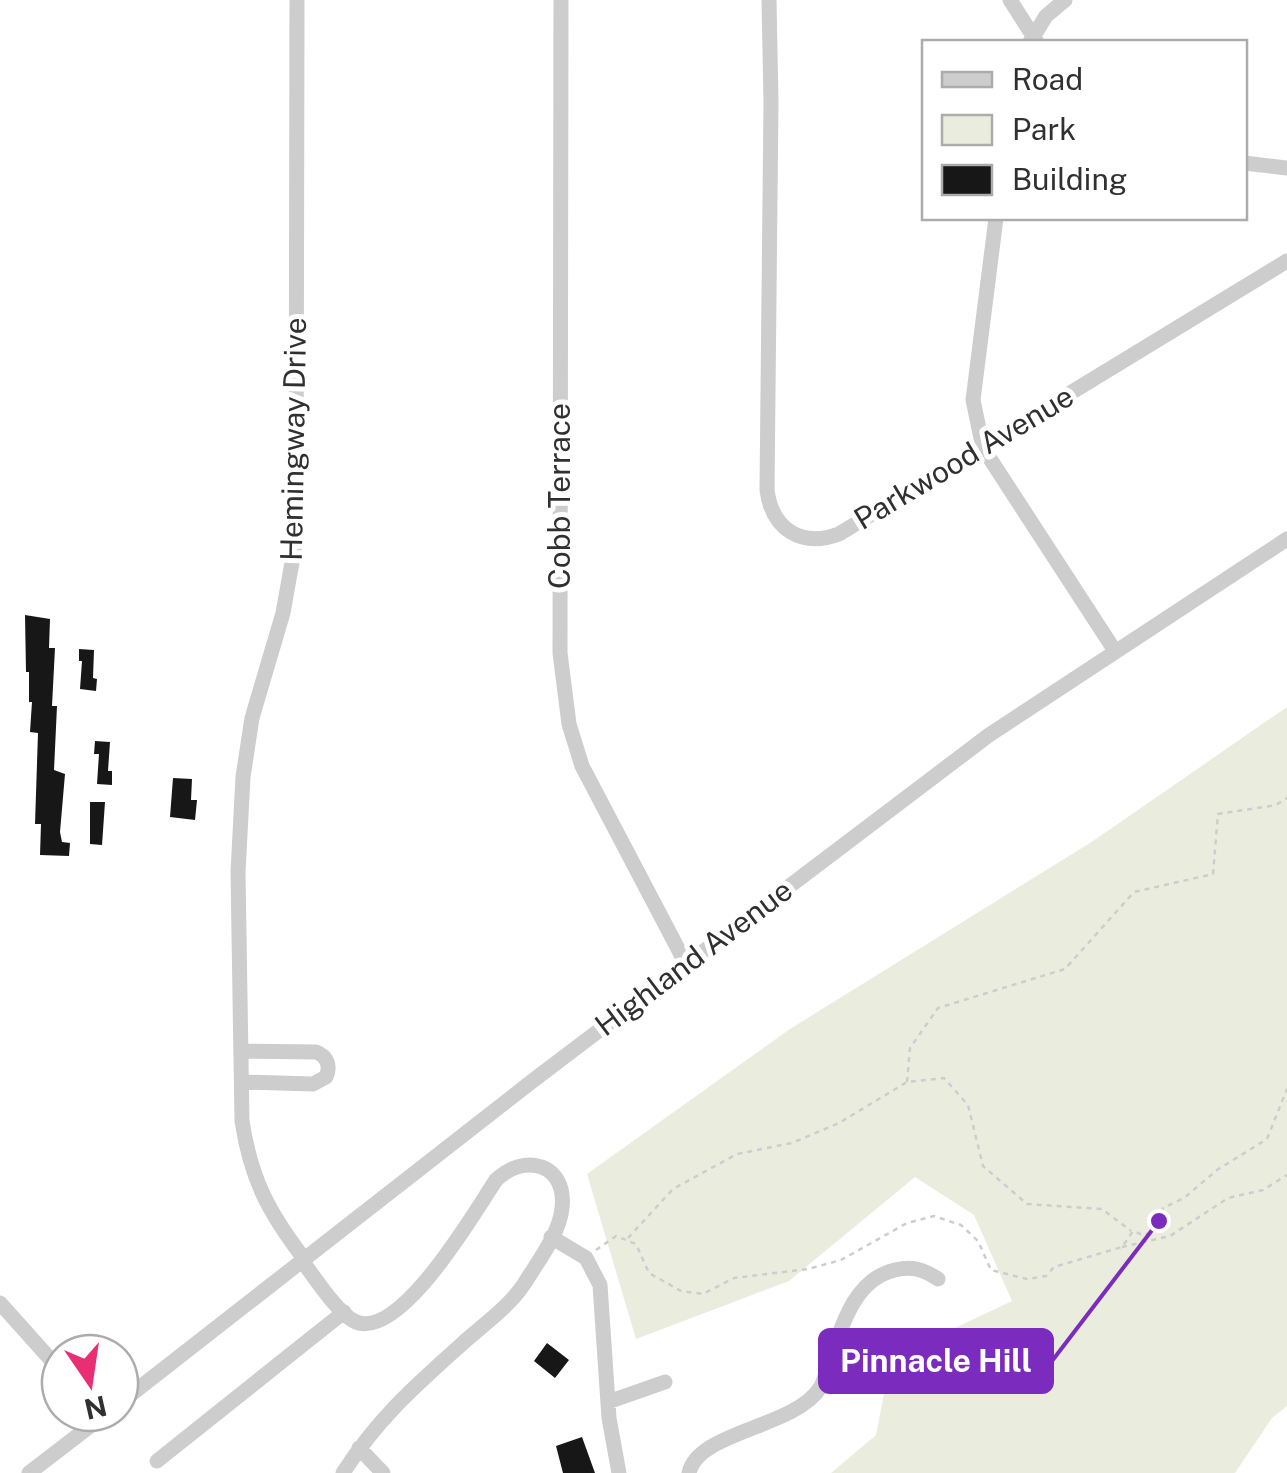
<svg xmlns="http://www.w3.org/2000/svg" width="1287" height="1473" font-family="'Public Sans',sans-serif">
<rect width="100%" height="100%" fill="#fff"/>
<path fill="#eaeddd" d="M1287 707V1406L1272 1418 1235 1473H831L876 1435 891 1358 1012 1301 974 1215 915 1177 789 1281 636 1339 587 1174 790 1029 1093 841Z"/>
<path fill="#171717" d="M25 615 50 619 49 648H55L52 706H57L54 770 65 774 60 832 62 842 70 843 69 856 40 855 41 824H35L38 733 30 732 32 702H29V672H26Z
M79 649 94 650 93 678 97 679 96 691 80 689 82 661H79Z
M95 741 110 742 108 771H112V785L97 784 99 754H94Z
M173 778 192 779 191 800H197L195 820 170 817Z
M90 802H105L102 845 90 844Z
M547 1343 569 1360 555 1378 534 1361Z
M582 1437 595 1473H563L556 1446Z"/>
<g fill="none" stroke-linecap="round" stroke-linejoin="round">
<path stroke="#cdcdcd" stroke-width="2.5" stroke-dasharray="5 5" stroke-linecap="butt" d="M907 1082 910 1048 938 1008 1065 969 1134 892 1213 874 1218 814 1276 805 1287 798
M628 1238 673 1189 737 1154 792 1143 839 1123 907 1082 944 1078 968 1105 983 1166 1027 1204 1102 1209 1131 1231
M1122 1247 1170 1236 1228 1198 1263 1190 1287 1175
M596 1250 616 1236 636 1244 649 1273 681 1291 703 1294 734 1278 808 1269 841 1260 907 1223 934 1216 961 1225 978 1241 991 1270 1027 1279 1046 1276 1054 1267 1122 1247 1133 1231 1143 1235 1156 1231 1163 1208 1184 1198 1217 1170 1267 1139 1287 1089"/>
<path stroke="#cdcdcd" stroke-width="15" d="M297 0 296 540 283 613 252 718 243 777 238 872 242 1121C251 1180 269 1213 305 1260
M561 0 560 653 569 724 582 766 686 964
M769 0 771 102 767 490C772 529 801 548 839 534L1287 261
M1010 0 1037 42
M1030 42 1046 16 1065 0
M1244 163 1287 168
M996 218 973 400 983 448 1115 651
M241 1051 316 1052C327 1056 331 1066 326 1077L313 1084 242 1082
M551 1237 586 1258 600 1285 609 1418 619 1473
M303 1262C315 1278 337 1312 354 1321 399 1344 475 1211 496 1180 525 1152 567 1164 562 1208 560 1233 537 1263 524 1284 509 1307 483 1325 463 1343 416 1385 377 1419 343 1473
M0 1303 60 1370
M608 1402 665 1382
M120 1403 535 1079 989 735 1287 539
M359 1448 383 1473
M157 1461 344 1312
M29 1473 107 1413
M689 1473C698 1431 794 1428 820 1388 825 1380 827 1368 830 1359 842 1325 855 1279 895 1270 912 1266 923 1269 938 1279"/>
</g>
<g text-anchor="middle" stroke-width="10" stroke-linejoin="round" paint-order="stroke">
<g font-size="30" fill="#303030" stroke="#fff">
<text transform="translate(294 439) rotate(-89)" y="10">Hemingway Drive</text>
<text transform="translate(964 458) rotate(-31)" y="10">Parkwood Avenue</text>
<text transform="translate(560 496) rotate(-90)" y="10">Cobb Terrace</text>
<text transform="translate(694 958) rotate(-37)" y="10">Highland Avenue</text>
</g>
</g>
<path fill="none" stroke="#7b2cbf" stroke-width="4" d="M1159 1221L1052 1361"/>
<circle fill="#7b2cbf" stroke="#fff" stroke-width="4" cx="1159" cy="1221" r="10"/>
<rect fill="#7b2cbf" stroke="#7b2cbf" stroke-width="4" x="820" y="1330" width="232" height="62" rx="10"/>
<g font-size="32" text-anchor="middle" font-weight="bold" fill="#fff">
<text x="936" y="1372">Pinnacle Hill</text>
</g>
<rect x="922" y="40" width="325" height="180" fill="#ffffff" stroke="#acacac" stroke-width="2.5"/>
<rect x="942" y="72" width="50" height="15" fill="#cdcdcd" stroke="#acacac" stroke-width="2.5"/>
<text x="1012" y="90" font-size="30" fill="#303030">Road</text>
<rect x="942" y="115" width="50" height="30" fill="#eaeddd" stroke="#acacac" stroke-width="2.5"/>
<text x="1012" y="140" font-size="30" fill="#303030">Park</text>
<rect x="942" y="165" width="50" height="30" fill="#171717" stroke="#acacac" stroke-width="2.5"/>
<text x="1012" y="190" font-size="30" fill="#303030">Building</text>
<g transform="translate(90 1383) rotate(167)"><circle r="48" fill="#ffffff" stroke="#acacac" stroke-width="2.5"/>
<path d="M0-8L18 38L0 25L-18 38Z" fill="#ea2e73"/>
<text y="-15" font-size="28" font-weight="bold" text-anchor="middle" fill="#303030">N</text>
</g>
</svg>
